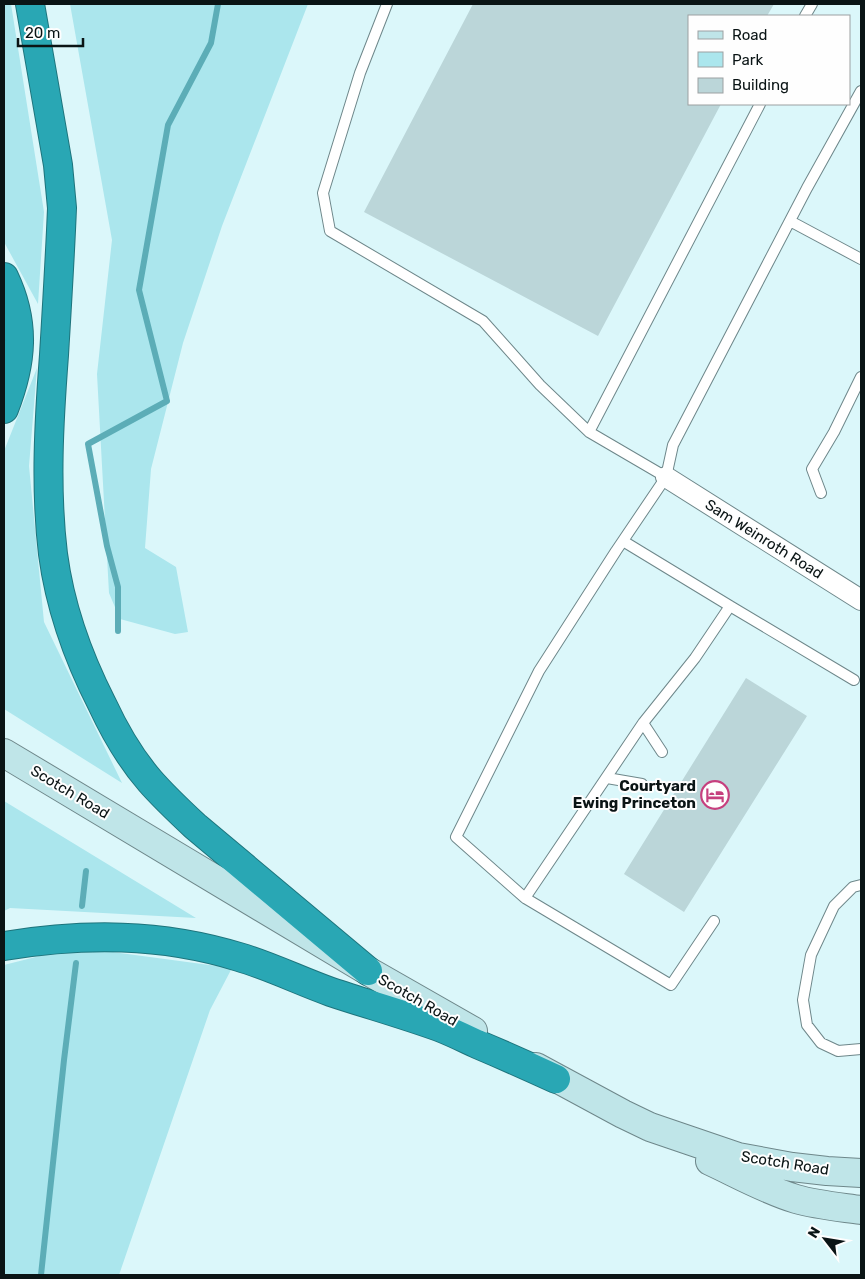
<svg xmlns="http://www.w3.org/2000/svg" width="865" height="1279" font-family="Rubik,sans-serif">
<rect width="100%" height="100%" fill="#dbf7fa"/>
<path fill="#abe6ed" d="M4 4H11L44 212 38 304 4 242Z
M70 4H308L222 226 183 343 151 469 145 548 176 567 188 632 175 634 120 619 109 593 97 374 112 240Z
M37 368 29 466 44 622 122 783 4 709V451Z
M4 801 196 918 10 908 4 911Z
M75 947 232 968 210 1010 119 1275H4V965Z"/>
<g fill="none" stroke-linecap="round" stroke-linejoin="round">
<path stroke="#5cadb7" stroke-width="6" d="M118 631V587L107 546 88 444 167 401 139 290 168 125 211 43 218 4
M82 906 86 871
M41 1275 64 1060 76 963"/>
</g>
<path fill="#bbd6d9" d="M473 4H774L767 16H689V104H721L598 336 364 212Z
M746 678 807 716 684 912 624 874Z"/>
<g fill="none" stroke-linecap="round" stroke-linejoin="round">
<defs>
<path id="lane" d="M387 4 360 73 323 193 330 231 483 321 540 385 589 432 666 477 673 445 807 188 861 91
M805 16 812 4
M790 221 861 259
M589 432 760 104
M666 477 616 551 539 671 456 837 525 898 671 985 714 921
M821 493 812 469 834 432 861 377
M730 606 854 680
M643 723 662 752
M607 778 642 784
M861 885 853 887 834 906 811 955 803 1000 807 1025 821 1043 838 1051 861 1049
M525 898 643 723 695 658 730 606 623 541"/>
<path id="street" d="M666 477 861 600"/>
<path id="secondary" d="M4 753 368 971 473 1031
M536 1067 623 1114 650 1127 738 1157 792 1167 827 1171 861 1173
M710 1161C738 1174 766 1190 796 1199 817 1205 840 1207 861 1210"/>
<path id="highway" d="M30 4 58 165 62 208C60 257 57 306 54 355 49 421 45 488 53 554 60 607 78 657 102 704 115 732 130 758 150 781 164 797 180 812 195 826L368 971
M4 277C26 323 22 363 4 409
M4 946C84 933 161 933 239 957 270 966 300 981 331 992 367 1004 403 1014 439 1027 452 1032 464 1038 477 1044 503 1055 530 1067 556 1079"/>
</defs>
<use href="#lane" stroke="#6e878a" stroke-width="12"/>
<use href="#street" stroke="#6e878a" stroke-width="22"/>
<use href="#secondary" stroke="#6e878a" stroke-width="30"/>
<use href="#highway" stroke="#1e747c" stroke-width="30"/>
<use href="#lane" stroke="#fff" stroke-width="10"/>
<use href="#street" stroke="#fff" stroke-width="20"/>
<use href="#secondary" stroke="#bfe5e8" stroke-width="28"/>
<use href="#highway" stroke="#29a7b4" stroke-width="28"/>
</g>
<defs>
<symbol id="hotel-ring" viewBox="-11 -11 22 22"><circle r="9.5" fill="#fefefe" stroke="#c63f7e" stroke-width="1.5"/><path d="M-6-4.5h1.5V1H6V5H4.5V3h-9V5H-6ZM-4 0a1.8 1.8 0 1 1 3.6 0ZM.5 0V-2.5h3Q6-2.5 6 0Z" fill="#c63f7e"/></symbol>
</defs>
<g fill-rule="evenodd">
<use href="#hotel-ring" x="699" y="779" width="32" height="32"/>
</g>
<g text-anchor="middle" stroke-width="4" stroke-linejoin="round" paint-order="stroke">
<g font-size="15" fill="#0a1415" stroke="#fefefe">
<text transform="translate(764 539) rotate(32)" y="5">Sam Weinroth Road</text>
<text transform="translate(70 792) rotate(31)" y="5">Scotch Road</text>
<text transform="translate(418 1000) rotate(30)" y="5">Scotch Road</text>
<text transform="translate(785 1163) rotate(9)" y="5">Scotch Road</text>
</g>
<g font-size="15" font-weight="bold" fill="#0a1415" stroke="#fefefe" text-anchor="end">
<text x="696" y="791">Courtyard<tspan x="696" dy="17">Ewing Princeton</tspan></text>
</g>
</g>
<rect width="865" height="1279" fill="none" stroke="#0a1415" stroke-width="10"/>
<rect x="688" y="15" width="162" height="90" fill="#fefefe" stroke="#9ca0a1"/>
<rect x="698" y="31" width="25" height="8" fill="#bfe5e8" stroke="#9ca0a1"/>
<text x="732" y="40" font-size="15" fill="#0a1415">Road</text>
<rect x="698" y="52" width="25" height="15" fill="#abe6ed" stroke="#9ca0a1"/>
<text x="732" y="65" font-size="15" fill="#0a1415">Park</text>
<rect x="698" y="78" width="25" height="15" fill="#bbd6d9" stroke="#9ca0a1"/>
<text x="732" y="90" font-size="15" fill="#0a1415">Building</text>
<g transform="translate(825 1239) rotate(301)" stroke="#fefefe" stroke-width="4" paint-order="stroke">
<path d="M0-4L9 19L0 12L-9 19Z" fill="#0a1415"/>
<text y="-8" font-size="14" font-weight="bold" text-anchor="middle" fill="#0a1415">N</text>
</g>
<path d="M18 38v8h65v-8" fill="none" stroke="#0a1415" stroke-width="2.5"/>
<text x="25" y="38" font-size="15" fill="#0a1415" stroke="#fefefe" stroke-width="4" paint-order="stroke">20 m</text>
</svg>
